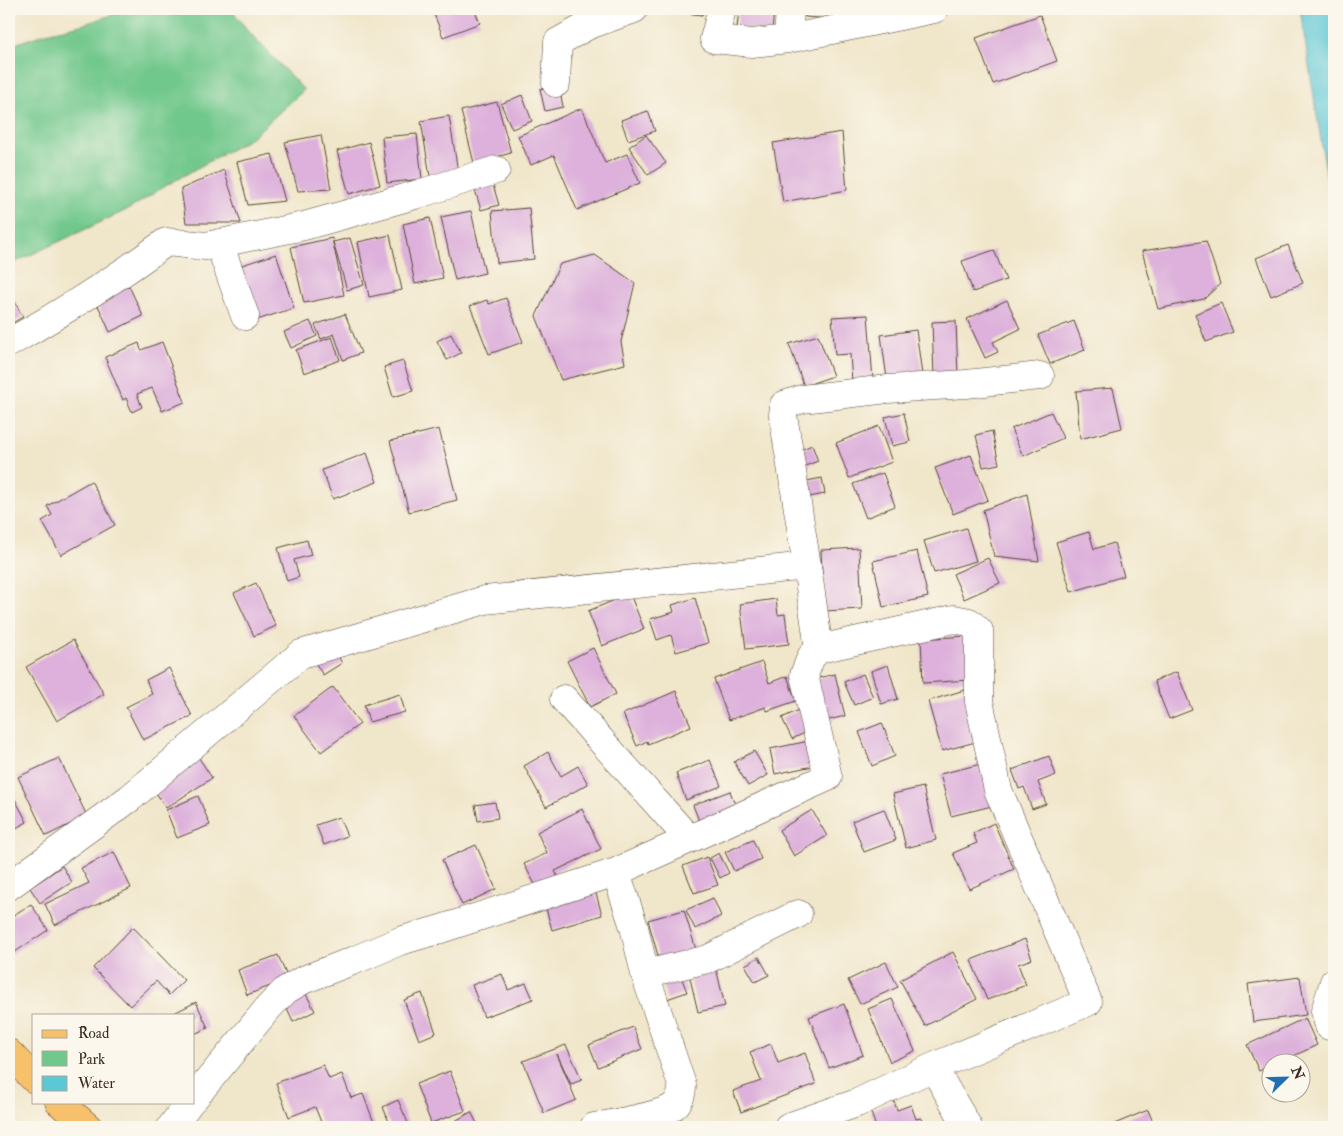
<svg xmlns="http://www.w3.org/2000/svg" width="1343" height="1136" font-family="'IM FELL Double Pica',serif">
<rect width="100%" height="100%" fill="#fbf7ec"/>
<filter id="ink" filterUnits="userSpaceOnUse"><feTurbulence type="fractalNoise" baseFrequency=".02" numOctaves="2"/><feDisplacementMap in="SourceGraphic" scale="10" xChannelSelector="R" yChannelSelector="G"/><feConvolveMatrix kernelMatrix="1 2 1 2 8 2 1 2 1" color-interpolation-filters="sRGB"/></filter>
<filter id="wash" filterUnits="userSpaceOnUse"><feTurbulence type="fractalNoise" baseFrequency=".0096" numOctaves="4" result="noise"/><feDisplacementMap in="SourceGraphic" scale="20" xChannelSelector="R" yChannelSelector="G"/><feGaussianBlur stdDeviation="1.12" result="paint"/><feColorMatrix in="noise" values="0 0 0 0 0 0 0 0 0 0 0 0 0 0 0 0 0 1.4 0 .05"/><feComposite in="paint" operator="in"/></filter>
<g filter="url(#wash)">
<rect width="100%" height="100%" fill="#f0e6ca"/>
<path fill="#71c88c" stroke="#567955" d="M124 9H231L249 32 304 90 251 138 165 186 131 208 9 265V46L46 33 81 25 112 15Z"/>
<path fill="#5cc8d5" stroke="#4c797a" d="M1300 9H1334V222Z"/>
<g id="blocks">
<path fill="#ddb1db" d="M432 9H474L480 23 443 37Z
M668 9H703L702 15 668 11Z
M739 9H774L772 31 737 28Z
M806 9H847V20L805 17Z
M1040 15 1057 61 993 84 976 38Z
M559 85 563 107 545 111 540 89Z
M522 95 532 121 512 129 501 104Z
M497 102 511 153 474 163 461 111Z
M582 108 605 163 627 154 640 183 577 210 554 155 531 165 518 136Z
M648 111 655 131 628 140 621 120Z
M449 116 458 172 430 176 421 121Z
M842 132 847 190 783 202 773 143Z
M417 134 422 179 387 183 382 137Z
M321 135 331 189 298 191 285 142Z
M646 135 666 163 648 175 629 147Z
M369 142 380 185 349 194 337 151Z
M272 154 285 201 248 205 237 162Z
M224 170 241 223H186L181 189Z
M490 175 499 205 481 210 472 180Z
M529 208 534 259 497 263 492 211Z
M471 211 485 273 455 280 441 217Z
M430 218 443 278 415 284 403 224Z
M390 235 402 290 369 297 358 242Z
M332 238 344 295 304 303 291 247Z
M350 238 364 285 347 290 333 242Z
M1206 241 1220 284 1204 299 1158 309 1142 251Z
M1288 245 1303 283 1271 296 1256 258Z
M994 250 1006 280 973 292 962 261Z
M276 254 294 308 257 320 239 266Z
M595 255 635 283 621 342 625 364 561 380 536 316 560 264Z
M129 286 143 316 110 332 96 301Z
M9 291 23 317 9 325Z
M506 298 523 342 489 354 470 306 487 300 489 304Z
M1007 300 1020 329 993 342 998 352 985 358 967 319Z
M1221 303 1233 332 1206 342 1195 314Z
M345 314 361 353 343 360 334 334 321 339 315 325Z
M868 315 873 380 852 382 850 354 835 355 832 317Z
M310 321 317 336 291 348 284 332Z
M956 321 958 378H934L932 322Z
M1074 321 1085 350 1050 364 1038 335Z
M916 330 923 382 888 386 881 335Z
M451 334 461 353 447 360 437 341Z
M818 335 833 376 804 386 789 344Z
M332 337 340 360 304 373 296 350Z
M162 342 185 402 162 411 152 388 137 394 142 407 132 412 126 398 123 400 105 357 139 343 141 350Z
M403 361 413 391 393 397 384 367Z
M1113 388 1122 428 1080 439 1076 391Z
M1051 412 1063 438 1023 456 1011 429Z
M904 413 910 442 892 446 885 417Z
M879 426 892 462 849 478 836 443Z
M439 429 457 500 409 512 390 441Z
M992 431 999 464 983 467 976 435Z
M812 445 818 461 800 468 795 452Z
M367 453 377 482 333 499 322 470Z
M971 455 988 500 953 514 935 468Z
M883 473 895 506 866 518 853 484Z
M822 478 825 494 798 499 796 483Z
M91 481 115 525 61 555 42 521 52 515 47 506Z
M1027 494 1039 561 994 556 983 510Z
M966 528 976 561 934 573 924 541Z
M1089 532 1094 549 1114 543 1124 576 1071 592 1056 542Z
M307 540 311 555 294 560 299 577 287 581 278 548Z
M859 548 862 609 824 611 821 550Z
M917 551 928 597 883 607 873 561Z
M988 558 1000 583 964 599 953 574Z
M256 583 276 626 254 636 234 593Z
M630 594 644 629 602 646 588 611Z
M695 598 708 643 676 652 671 635 657 640 650 619 674 612 672 605Z
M776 599 778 615 785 614 789 644 746 649 740 604Z
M967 636 970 680 923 683 921 639Z
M73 640 104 694 57 721 26 667Z
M332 646 342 663 323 675 312 658Z
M593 648 616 694 590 707 567 661Z
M762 662 769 683 787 676 796 701 767 711 766 707 729 720 714 679Z
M888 665 898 699 881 704 871 671Z
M169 668 192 716 143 740 126 707 152 694 146 680Z
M1177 672 1192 710 1169 719 1154 681Z
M835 674 845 716 820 722 810 680Z
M863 674 873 697 854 705 844 682Z
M333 687 360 724 321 752 294 716Z
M968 689 983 740 942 751 928 701Z
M676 691 691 726 648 744 647 741 637 746 623 714Z
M400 694 405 712 369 722 364 705Z
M799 710 809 731 792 739 782 718Z
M882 723 895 756 872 766 859 732Z
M809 741 813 766 775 774 770 749Z
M754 751 768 775 748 786 734 762Z
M548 752 561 776 578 766 588 784 546 807 524 766Z
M1049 756 1056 775 1038 782 1046 804 1032 809 1024 787 1019 789 1012 770Z
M59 758 87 816 46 836 18 777Z
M199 758 212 778 166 808 153 788Z
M710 760 721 786 686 800 676 773Z
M981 764 992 806 951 816 940 774Z
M923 787 936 840 906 848 893 794Z
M9 788 27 822 9 832Z
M730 791 737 810 700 824 693 805Z
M198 796 210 825 177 838 166 810Z
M495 802 498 818 478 821 475 805Z
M582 809 601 849 555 871 560 882 539 892 524 864 547 853 537 832Z
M884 809 896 840 864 852 852 821Z
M812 810 827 836 794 856 779 830Z
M339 817 347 836 324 845 316 825Z
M994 823 1014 869 969 889 953 853 977 843 973 833Z
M753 840 761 859 734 871 725 852Z
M476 845 496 889 462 905 442 860Z
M114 852 131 888 55 925 45 904 89 883 81 868Z
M719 853 729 873 720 878 710 858Z
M707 857 718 885 694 893 683 866Z
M62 866 72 882 40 903 30 888Z
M595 890 602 915 552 930 545 905Z
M713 898 721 916 695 929 686 910Z
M31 904 48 930 12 954 9 949V918Z
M684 910 697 953 660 963 648 920Z
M133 927 184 980 169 995 156 981 130 1006 93 968Z
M1025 939 1032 959 1018 964 1026 985 987 1000 971 960Z
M953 952 977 999 925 1026 900 980Z
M278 955 288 979 247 995 238 970Z
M759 957 769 975 755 982 745 965Z
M886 962 898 987 860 1004 848 980Z
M716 968 725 1006 698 1012 689 974Z
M502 974 508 990 526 983 533 999 484 1017 472 985Z
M680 974 687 992 667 999 661 981Z
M1300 977 1306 1015 1253 1022 1248 984Z
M422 993 436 1033 419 1040 404 1000Z
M306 994 315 1011 293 1022 285 1005Z
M892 999 915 1051 890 1062 868 1009Z
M196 1002 208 1028 194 1034V1015H170Z
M844 1004 863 1055 829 1068 809 1017Z
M1305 1018 1317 1045 1277 1064H1270V1066L1259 1071 1247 1045Z
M633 1027 642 1049 598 1067 589 1045Z
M771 1044 778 1063 805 1053 816 1084 741 1112 733 1091 761 1081 750 1052Z
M566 1045 582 1080 571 1084 557 1054 576 1100 544 1113 523 1061Z
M323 1065 329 1079 342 1074 351 1098 363 1094 375 1125 369 1127H323L315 1107 289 1117 276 1083Z
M450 1071 465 1111 431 1123 416 1084Z
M398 1100 408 1123 397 1127H391L383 1107Z
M894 1101 897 1110 911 1105 916 1119 921 1118 924 1127H876L870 1110Z
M1148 1110 1155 1127H1107Z
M471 1112 479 1127H458L455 1121Z
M318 1121 320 1127H300Z"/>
</g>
</g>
<g filter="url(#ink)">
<use href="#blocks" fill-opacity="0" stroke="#564638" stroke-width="1"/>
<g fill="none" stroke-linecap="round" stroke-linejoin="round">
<defs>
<path id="minor" d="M722 9 714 39 752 43 788 39 934 9
M788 39 790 9
M556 83 558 42 589 25 634 9
M219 243 245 316
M9 343C63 312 116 279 166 242L206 246 304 226 415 195 496 170
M564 699 688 838
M9 886 130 798 301 654 485 600 807 566
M645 974 708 959 798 914
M1329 1026 1325 1011 1334 982
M933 1067 968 1127
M194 1098 269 1007 286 990 303 980 355 960 400 941 441 929 616 872 828 777 804 675 811 657 819 649 807 566 783 415 784 405 802 399 888 389 966 384 1040 376
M171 1127 190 1102
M594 1127C611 1124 663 1115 674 1106 681 1100 682 1093 682 1085L645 974 634 927 616 872
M788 1127 857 1103 933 1067 1088 1002 998 790 979 701V631L969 622 954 619 819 649"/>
<path id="major" d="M9 1053 34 1079
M59 1102 88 1127"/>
</defs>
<use href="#minor" stroke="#564638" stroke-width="29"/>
<use href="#major" stroke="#564638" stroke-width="29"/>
<use href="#minor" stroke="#fff" stroke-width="28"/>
<use href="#major" stroke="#f7c06b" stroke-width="28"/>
</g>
</g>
<rect width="1343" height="1136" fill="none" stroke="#fbf7ec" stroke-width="30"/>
<rect x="32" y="1014" width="162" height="90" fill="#fbf7ec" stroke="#aea59a"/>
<rect x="42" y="1030" width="25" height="8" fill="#f7c06b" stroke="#aea59a"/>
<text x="78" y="1038" font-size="15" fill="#3b2a1e">Road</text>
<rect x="42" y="1051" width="25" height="15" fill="#71c88c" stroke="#aea59a"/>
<text x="78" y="1064" font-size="15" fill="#3b2a1e">Park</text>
<rect x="42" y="1076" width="25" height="15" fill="#5cc8d5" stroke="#aea59a"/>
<text x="78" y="1088" font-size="15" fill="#3b2a1e">Water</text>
<g transform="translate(1286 1078) rotate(67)"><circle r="24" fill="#fbf7ec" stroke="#aea59a"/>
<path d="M0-4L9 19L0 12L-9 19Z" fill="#1f6fb2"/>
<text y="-8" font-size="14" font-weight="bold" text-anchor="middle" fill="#3b2a1e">N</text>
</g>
</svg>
